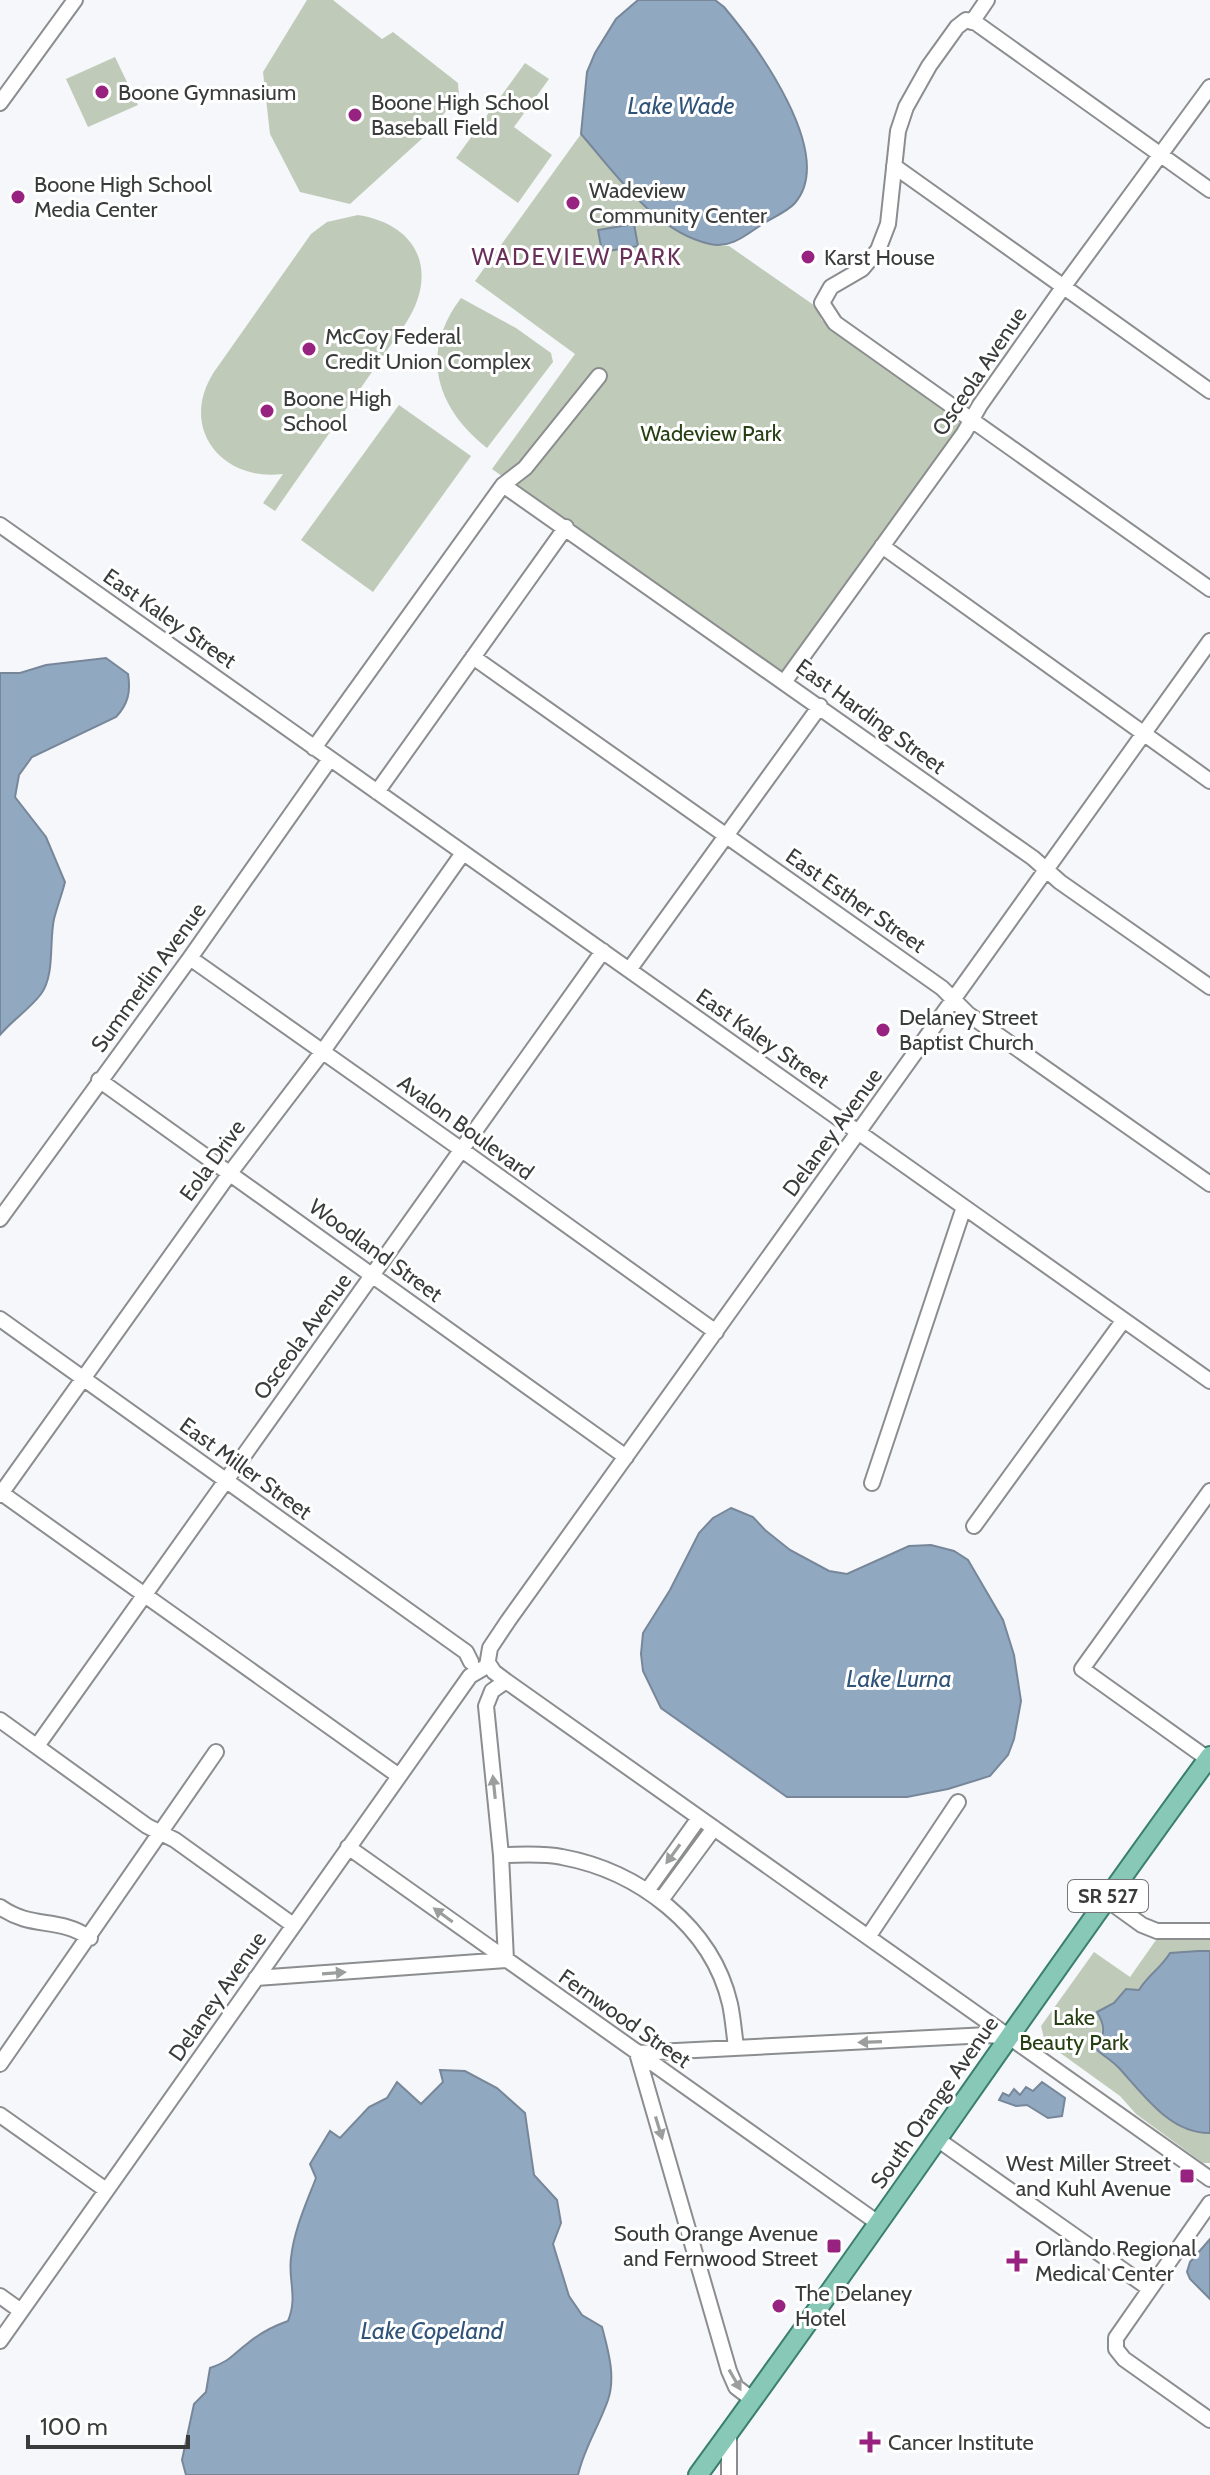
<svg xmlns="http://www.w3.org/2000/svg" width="1210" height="2475" font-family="Cabin,sans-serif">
<rect width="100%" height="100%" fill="#f5f7fa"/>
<path fill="#bfcbb8" d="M307 0H333L382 39 393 32 458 83 459 96 426 135 350 204 300 192 270 134 263 72Z
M115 57 138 105 88 127 66 79Z
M525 63 549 79 514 127 552 155 518 203 456 158Z
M581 134 645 206 673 228 711 245 729 246 818 308 821 319 830 328 958 419 961 425 959 432 786 670H776L492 469 575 354 475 281Z
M358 215C421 225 439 275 404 326L275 511 263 503 283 474C222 482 178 428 214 372L311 234 327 222Z
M461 298 516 328 551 353 553 362 487 448C436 408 419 353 461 298Z
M399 405 471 456 373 592 301 540Z
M1199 1937H1210V1951L1170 1953C1161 1968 1147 1975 1139 1990L1126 1989 1114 2003 1097 2012C1108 2031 1096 2043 1102 2053 1105 2059 1115 2064 1120 2070 1143 2095 1171 2134 1210 2133V2163H1203L1136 2114 1120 2096 1045 2042 1041 2026 1094 1952 1130 1977 1156 1940Z"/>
<path fill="#91a8c1" stroke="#778799" stroke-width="2" d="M638 0H715L724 7C756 45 837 154 795 203 788 211 774 217 764 223 747 234 731 249 710 244 655 232 616 174 581 134L587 72 595 53 616 19Z
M634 224 638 246 602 252 598 230Z
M106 658 128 674C131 692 128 704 116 717L32 757 19 775 15 797 46 837 65 882C62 894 57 907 54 919 49 942 55 975 41 994 30 1009 12 1020 0 1035V673H20L46 665Z
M731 1508 753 1517 765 1530 790 1550 829 1571 847 1574 909 1546 931 1545 954 1551 968 1560 1003 1620 1014 1655 1021 1701 1014 1739 1008 1755 990 1776 948 1789 907 1797H787L661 1708 643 1671 641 1654 643 1633 670 1590 699 1533 713 1518Z
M1198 1951H1210V2133C1170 2134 1143 2094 1119 2068 1111 2060 1102 2055 1095 2048 1106 2036 1105 2025 1097 2012L1114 2003 1126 1989 1139 1990C1148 1975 1161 1968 1170 1953Z
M440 2070 465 2071 497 2088 525 2113 534 2175 557 2200 561 2223 553 2244 569 2296 582 2315 602 2327C608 2350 616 2376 608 2400 599 2426 584 2448 578 2475H186L182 2460 194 2404 206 2392 210 2368C232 2360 231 2356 248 2343 260 2333 274 2326 288 2321 298 2297 288 2280 291 2258 294 2230 306 2204 316 2178L310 2164 330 2131 340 2138 369 2107 387 2098 397 2082 421 2104 443 2082Z
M1042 2082 1065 2098 1062 2116 1048 2118 1027 2105 1016 2106 999 2100 1003 2093 1009 2096 1014 2089 1020 2095 1026 2087 1033 2091Z
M1210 2239V2299L1190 2279 1187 2272 1190 2262Z"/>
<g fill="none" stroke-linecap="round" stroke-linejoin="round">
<defs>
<path id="minor" d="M972 22 987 0
M0 103 75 0
M894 166 1210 391
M1210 190 976 23 966 20 957 27 929 66 906 107 898 131 888 224 878 250 862 269 831 287 822 303 835 323 1210 589
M503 485 1033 858 1060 882 1210 987
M0 525 1210 1381
M882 546 1210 781
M473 657 942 988 968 1014 1210 1184
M785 681 964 433 980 405 1064 286 1210 87
M314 748 503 485 525 468 599 376
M377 792 566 527
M190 958 462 1150 716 1332
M629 970 820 706
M99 1080 626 1457
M0 1219 190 958 330 759
M0 1319 466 1652 471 1662
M872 1483 964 1207
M0 1492 399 1776
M0 1495 230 1173 323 1051 463 853
M974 1526 1123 1321
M488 1663 494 1672 506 1681 1210 2179
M506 1681 492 1691 486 1706 501 1855 506 1960
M0 1720 147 1826 175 1840 293 1925
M37 1746 603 951
M1208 1759 1082 1669 1210 1491
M348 1847 878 2223
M501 1855C521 1855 543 1853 562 1857 638 1871 712 1926 730 2004 733 2018 734 2033 736 2047
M647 1891 699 1818
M1106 1899 1142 1925 1157 1931H1210
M661 1900 714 1828
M0 1907C33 1930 57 1916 90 1938
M868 1937 958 1802
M256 1978 506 1960
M637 2053 988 2035 1008 2037
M637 2053 729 2371 736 2387 753 2400
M0 2064 216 1752
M0 2115 106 2190
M937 2139 1150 2289
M1210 2203 1116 2338V2349L1124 2359 1210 2420
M0 2296 21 2311
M0 2341 470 1676 487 1666 490 1648 508 1621 1210 641
M729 2475V2434"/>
<path id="major" d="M698 2475C872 2238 1036 1993 1210 1756"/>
</defs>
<use href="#minor" stroke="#8b8d8f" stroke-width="18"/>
<use href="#major" stroke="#397f6c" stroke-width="22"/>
<use href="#minor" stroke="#fff" stroke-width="14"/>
<use href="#major" stroke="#88c8b6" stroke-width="18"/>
</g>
<defs><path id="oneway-solid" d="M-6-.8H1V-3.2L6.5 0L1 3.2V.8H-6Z" transform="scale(2)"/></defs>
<g fill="#9c9d9d">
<use href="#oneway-solid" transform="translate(494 1787) rotate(-96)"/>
<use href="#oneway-solid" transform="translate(673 1854) rotate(126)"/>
<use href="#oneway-solid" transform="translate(443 1915) rotate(-144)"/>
<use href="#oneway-solid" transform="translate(334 1973) rotate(-4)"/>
<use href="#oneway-solid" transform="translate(870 2042) rotate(178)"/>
<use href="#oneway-solid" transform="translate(659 2128) rotate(73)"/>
<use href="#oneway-solid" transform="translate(735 2380) rotate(60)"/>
</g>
<g fill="#98227f" stroke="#fff" stroke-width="3">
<circle cx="102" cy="92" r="8"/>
<circle cx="355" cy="115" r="8"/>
<circle cx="18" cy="197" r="8"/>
<circle cx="573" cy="203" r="8"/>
<circle cx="808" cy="257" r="8"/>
<circle cx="309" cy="349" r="8"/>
<circle cx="267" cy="411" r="8"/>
<circle cx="883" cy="1030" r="8"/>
<rect x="1179" y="2168" width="16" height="16" rx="4"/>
<rect x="826" y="2238" width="16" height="16" rx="4"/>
<path d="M1013 2249h8v8h8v8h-8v8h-8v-8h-8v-8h8z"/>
<circle cx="779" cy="2306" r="8"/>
<path d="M866 2430h8v8h8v8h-8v8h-8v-8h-8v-8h8z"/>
</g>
<g text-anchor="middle" stroke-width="6" stroke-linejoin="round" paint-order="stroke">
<rect fill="#fff" stroke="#757676" stroke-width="2" x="1068" y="1880" width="80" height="32" rx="6"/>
<g font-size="20" font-weight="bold" fill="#3a3b3b">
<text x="1108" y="1903">SR 527</text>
</g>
<g font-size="22" fill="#3a3b3b" stroke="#fff" text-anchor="start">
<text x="118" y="100">Boone Gymnasium</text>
<text x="371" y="110">Boone High School<tspan x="371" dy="25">Baseball Field</tspan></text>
<text x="34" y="192">Boone High School<tspan x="34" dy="25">Media Center</tspan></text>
<text x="589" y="198">Wadeview<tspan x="589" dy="25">Community Center</tspan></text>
<text x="824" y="265">Karst House</text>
<text x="325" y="344">McCoy Federal<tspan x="325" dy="25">Credit Union Complex</tspan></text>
<text x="283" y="406">Boone High<tspan x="283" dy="25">School</tspan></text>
<text x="899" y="1025">Delaney Street<tspan x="899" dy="25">Baptist Church</tspan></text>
<text x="1171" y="2171" text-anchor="end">West Miller Street<tspan x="1171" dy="25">and Kuhl Avenue</tspan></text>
<text x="818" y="2241" text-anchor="end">South Orange Avenue<tspan x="818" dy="25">and Fernwood Street</tspan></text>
<text x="1035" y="2256">Orlando Regional<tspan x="1035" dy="25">Medical Center</tspan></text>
<text x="795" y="2301">The Delaney<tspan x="795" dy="25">Hotel</tspan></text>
<text x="888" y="2450">Cancer Institute</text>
</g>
<g font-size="22" fill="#3a3b3b" stroke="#fff">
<text transform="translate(979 371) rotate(-56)" y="8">Osceola Avenue</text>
<text transform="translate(170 618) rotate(35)" y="8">East Kaley Street</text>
<text transform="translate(871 716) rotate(36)" y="8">East Harding Street</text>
<text transform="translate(856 900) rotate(35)" y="8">East Esther Street</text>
<text transform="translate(148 977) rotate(-54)" y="8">Summerlin Avenue</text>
<text transform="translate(763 1038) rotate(35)" y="8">East Kaley Street</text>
<text transform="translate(466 1127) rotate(36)" y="8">Avalon Boulevard</text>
<text transform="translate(832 1132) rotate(-54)" y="8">Delaney Avenue</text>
<text transform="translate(212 1160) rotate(-54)" y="8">Eola Drive</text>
<text transform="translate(376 1250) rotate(36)" y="8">Woodland Street</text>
<text transform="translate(302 1336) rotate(-54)" y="8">Osceola Avenue</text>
<text transform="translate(246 1468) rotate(36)" y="8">East Miller Street</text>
<text transform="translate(217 1996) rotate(-55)" y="8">Delaney Avenue</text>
<text transform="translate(625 2018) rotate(35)" y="8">Fernwood Street</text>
<text transform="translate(934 2102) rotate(-55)" y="8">South Orange Avenue</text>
</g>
<g font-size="22" fill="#263f13" stroke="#fff">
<text x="711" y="441">Wadeview Park</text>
<text x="1074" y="2025">Lake<tspan x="1074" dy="25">Beauty Park</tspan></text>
</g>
<g font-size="24" font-style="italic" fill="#305479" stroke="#fff">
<text x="681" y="114">Lake Wade</text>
<text x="899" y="1687">Lake Lurna</text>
<text x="432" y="2339">Lake Copeland</text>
</g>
<g font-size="24" letter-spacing="2" fill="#682f59" stroke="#fff">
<text x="577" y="265">WADEVIEW PARK</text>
</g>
</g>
<path d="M28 2435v12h160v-12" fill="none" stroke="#3a3b3b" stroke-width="4"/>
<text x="40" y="2435" font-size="24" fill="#3a3b3b" stroke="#ffffff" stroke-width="6" paint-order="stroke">100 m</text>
</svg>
